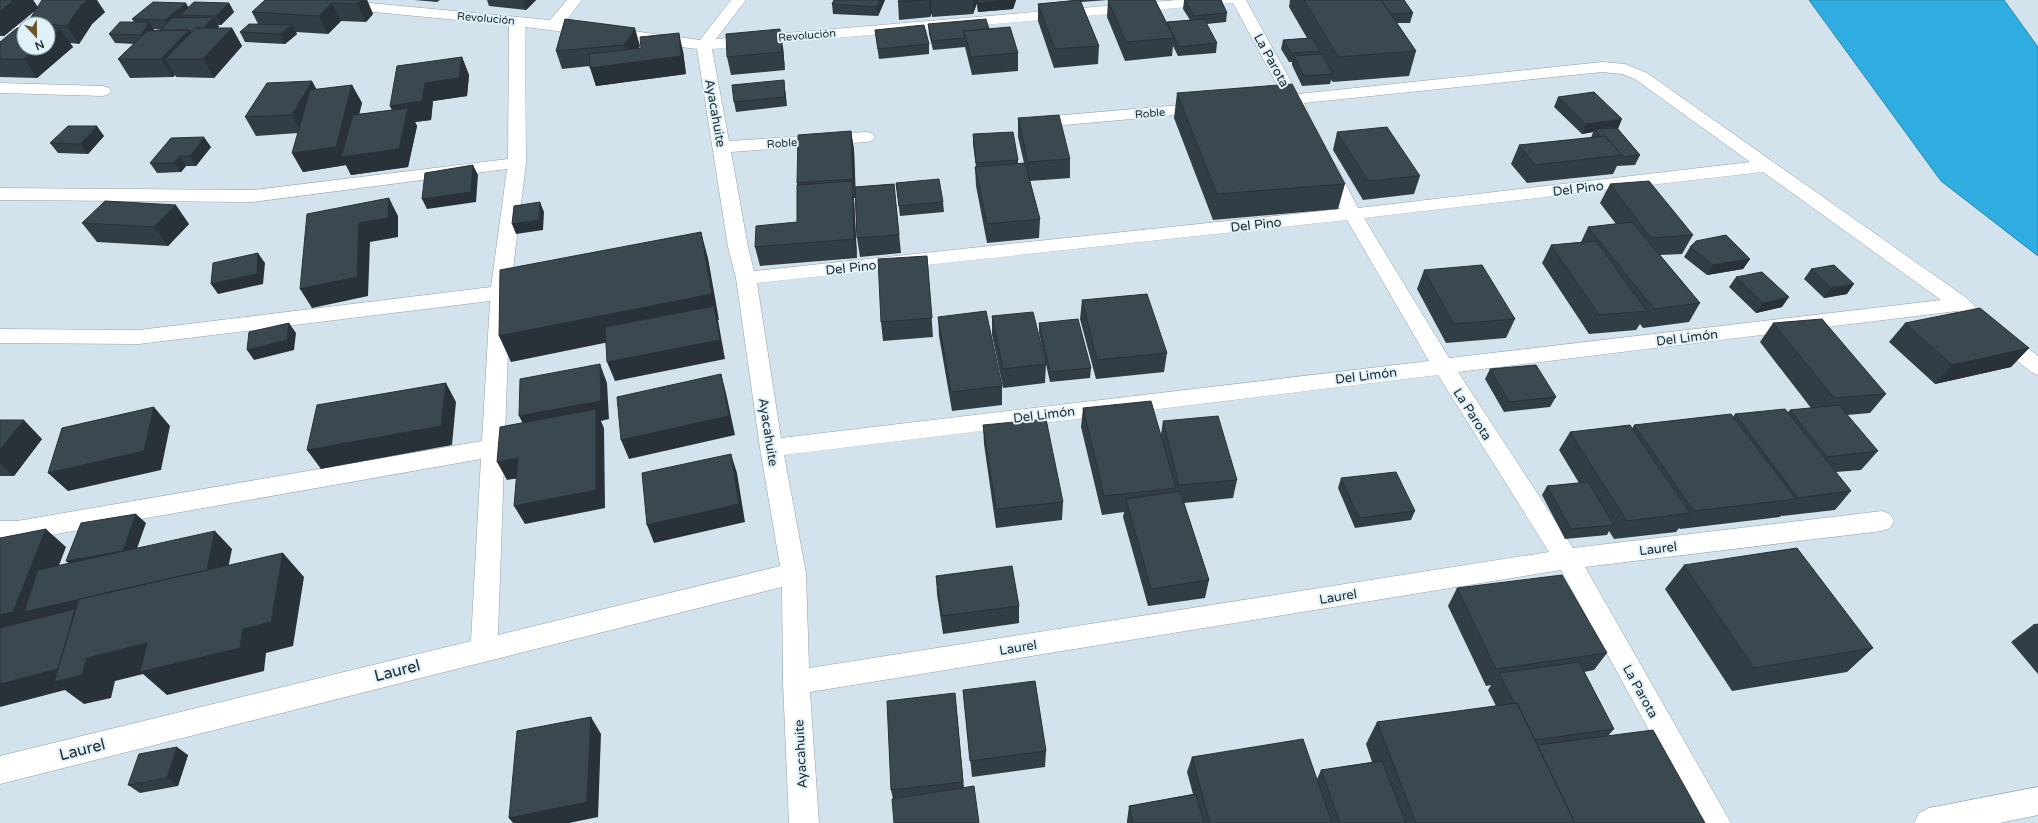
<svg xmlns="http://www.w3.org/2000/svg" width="2038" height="823" font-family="'Varela Round',sans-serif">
<rect width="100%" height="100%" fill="#d2e3ed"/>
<path fill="#2fade0" stroke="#2c87ac" d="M1809 0H2004L2038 47V256L1941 181Z"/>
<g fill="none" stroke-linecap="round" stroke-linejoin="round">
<defs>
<path id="minor" d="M284 0H338L550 20 567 0H582L565 22 700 40 731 0H746L716 39 1177 0H1246L1298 94 1602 62 1625 64 1647 73 1968 299 1976 308 1973 313 1966 315 1957 311 1458 372 1573 548 1882 511 1890 514 1894 521 1890 528 1882 531 1585 567 1731 823H1700L1561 570 810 692 819 823H789L783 682 782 587 0 784V756L471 641 481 459 17 541H0V521H17L482 441 490 301 139 344 0 343V329L139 330 491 287 507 169 253 202 0 200V188L253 190 508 159 509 25 291 4 286 3ZM1233 3 1283 96 1264 99 1262 102 1264 105 1270 107 1288 105 1294 116 1300 117 1306 116 1308 112 1304 103 1602 72 1622 74 1635 79 1750 162 1358 208 1337 167 1334 163 1328 162 1322 163 1319 167 1340 209 754 271 748 247 731 152 866 142 872 141 875 137 872 133 866 132 729 141 712 49ZM525 27 697 49 728 247 736 278 760 448 780 566 498 635 510 293 526 163ZM1763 172 1941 300 1449 358 1364 218ZM1347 220 1429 361 781 438 757 283ZM1438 375 1549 552 809 668 806 573 784 455Z
M0 83 103 86 109 88 111 91 109 94 103 96 0 93Z
M1204 103 1210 104 1212 108 1210 112 1053 126 1047 125 1045 121 1047 117 1053 116Z
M2000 329 2007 331 2038 356V375L2031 372 1993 341 1990 336 1993 331Z
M2038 787V815L2000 823H1914L1919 813 1929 808Z"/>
</defs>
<use href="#minor" stroke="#90a0a9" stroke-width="1"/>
<use href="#minor" fill="#fff" fill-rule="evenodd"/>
</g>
<path fill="#323e45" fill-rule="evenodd" d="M0 0H33L38 7 105 12 92 24 79 44 70 43 73 47 37 78 0 77V42L48 48V24H29L28 22 36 10 4 36H0Z
M265 0H367L373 14 366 22 341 21 328 34 296 32 297 34 285 44 245 42 240 32 258 24 252 12Z
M414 0H440L437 2Z
M487 0H536L526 10 489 6Z
M834 0H885L878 16 833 14 832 4Z
M899 0H1016L1013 9 978 12 977 3 973 14 932 17V13L930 17 899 20 898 2Z
M1076 0H1155L1167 23V22L1190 20 1183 9 1184 0H1221L1227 13 1226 22 1207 24 1217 43 1216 53 1178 56 1173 46 1172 56 1125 61 1107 17 1108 0 1081 2 1099 46 1098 64 1054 68 1038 21V4Z
M1290 0H1404L1413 13 1410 23H1397L1416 51 1409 76 1333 82 1331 80 1330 84 1302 86 1292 65V62H1289L1281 49 1283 40 1307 38 1289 7Z
M229 3 234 12 221 25H218L219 27 218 28H232L242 46 214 78 176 77 175 75 173 77 130 78 118 59 134 44 115 43 109 34 134 22 132 19 188 7ZM154 29 161 30H154Z
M565 19 640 46 638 48 683 51 686 74 596 86 590 66 562 69 556 51Z
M928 24 989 29 1018 53V71L972 75 965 47 933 50 929 34Z
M875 30 929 44V54L879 59 876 39Z
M783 47 785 70 731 75 727 57Z
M462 57 469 75 467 96 433 101 431 120 415 122 417 126 408 167 351 175 346 165 303 172 292 153 298 133 256 136 245 117 317 90 352 85 362 103 359 114 392 110 390 106Z
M784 80 787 106 736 112 734 102Z
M1177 93 1345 184 1338 209 1213 220 1174 118Z
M1558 97 1618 129 1640 155 1635 165 1617 166 1613 174 1527 183 1511 164 1519 145 1591 138 1593 132 1582 134 1554 107Z
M1018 118 1070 159V178L1030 181 1040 219 1039 238 987 243 976 186 975 167H976L973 144V134L1018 160V163H1024L1018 137Z
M851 131 854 150 855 187 894 184 901 253 860 257 857 238 855 198H854L857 258 760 266 755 247 797 222V183Z
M1337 132 1420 176 1414 194 1363 200 1333 150Z
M104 136 88 154 58 153 50 143Z
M211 147 196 166H186L181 172 157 173 150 163Z
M896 183 943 202 944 212 900 216Z
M1610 184 1693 235 1682 254 1660 255 1700 303 1689 322 1643 328 1640 324 1636 330 1589 334 1542 263 1551 245 1581 242 1588 227 1616 224 1600 203Z
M82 223 189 224 168 246 97 242Z
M1690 247 1750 259 1743 269 1707 275 1684 257Z
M927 256 933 337 883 341 881 322Z
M1811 269 1847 294 1824 298 1804 279Z
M1424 270 1515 319 1506 338 1446 343 1417 289Z
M1736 277 1782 307 1756 313 1729 287Z
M1082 300 1167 353 1164 372 1096 379 1080 319Z
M992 316 1046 364 1045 383 1003 388 992 335Z
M938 317 1002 386V405L952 411 939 336Z
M1039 323 1091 368 1090 378 1050 382 1039 333Z
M1773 323 1886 394 1870 413 1847 415 1878 451 1861 470 1836 472 1851 491 1835 510 1782 516V515L1780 517 1680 529 1679 528 1676 532 1614 539 1609 531 1607 535 1565 539 1542 495 1547 486 1579 483 1559 450 1570 432 1632 429 1634 425 1733 417 1735 414 1788 412 1790 410 1811 408 1760 342Z
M1905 323 2029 348 2011 367 1935 384 1889 342Z
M1490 369 1556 397 1550 407 1504 412 1485 379Z
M1083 408 1161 434 1163 421 1237 480 1233 498 1184 503 1209 580 1205 598 1148 606 1123 517 1124 512 1102 515 1081 427Z
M0 420 42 439 14 476H0Z
M983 425 1063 502 1062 520 996 528 984 444Z
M1341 478 1415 511 1411 520 1355 528 1338 488Z
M1684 565 1873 648 1847 672 1732 691 1665 589Z
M936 576 1019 606V623L943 634 937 594Z
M1457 588 1607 653 1594 670 1584 672 1614 729 1608 736 1705 823H1127V821L1129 806 1193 794 1187 772 1192 757 1317 779 1321 770 1372 762 1366 744 1377 722 1496 706 1488 690 1491 685 1486 686 1448 606Z
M2038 624V674L2011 642 2033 625Z
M963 690 1046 751 1045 767 972 777Z
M955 693 964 788 893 799 891 790Z
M188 755 178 786 140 793 128 785Z"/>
<path fill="#293238" d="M14 0H33L38 8 4 36 0 31V11Z
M87 0H97L105 12 92 24 79 44 67 26 80 6Z
M362 0H367L373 14 366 22 357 4Z
M524 0H536L526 10 523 1Z
M880 0H885L878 16 877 7Z
M929 0H931L932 13 930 17Z
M973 0H1016L1013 9 978 12 977 3 973 14Z
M186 3 191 12 180 15 183 20 171 30 165 20Z
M229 3 234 12 221 25 216 16Z
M332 3 341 21 328 34 319 16Z
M214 17 219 27 201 45 196 35Z
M149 22 155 32 147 44 141 35Z
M292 25 297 34 285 44 280 34Z
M232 28 242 46 214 78 203 59Z
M635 28 640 46 629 63 624 45Z
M60 29 73 47 37 78 24 59 37 48H48V39Z
M780 29 783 47 785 70 782 52Z
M189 30 200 48 165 59 175 75 173 77 161 59Z
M679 33 683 51 686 74 596 86 590 68Z
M462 57 469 75 467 96 433 101 431 120 415 122 417 126 408 167 351 175 346 165 303 172 292 153 352 85 362 103 349 156 399 124 390 106 425 83Z
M784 80 785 90 787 106 785 97Z
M312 81 322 99 302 133 292 115Z
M1622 119 1618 129H1595L1593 132 1582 134 1586 124Z
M97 126 104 136 88 154 80 144Z
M851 131 854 150 856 198 853 179Z
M204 137 211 147 196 166 190 156Z
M180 156 186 166 181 172 174 163Z
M473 165 478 175 476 202 427 209 422 199Z
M852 181 854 200 857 258 854 239Z
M389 198 398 216V237L370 242 368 296 312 308 300 289 359 223Z
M540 202 544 212 543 230 516 234 512 224Z
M176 205 189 224 168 246 154 227Z
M701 232 708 258 719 320H718L725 359 615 381 607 362 717 320 511 362 499 336Z
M258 253 265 263 263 284 218 294 211 284Z
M1750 259 1743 269 1707 275 1713 265Z
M1854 284 1847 294 1824 298 1831 288Z
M1789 297 1782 307 1756 313 1763 303Z
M289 323 296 333 294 350 254 360 247 350Z
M2029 348 2011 367 1935 384 1952 365Z
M600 364 607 383 609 419 601 421 604 428 605 508 525 524 514 506 529 435 519 416Z
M721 374 726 393 735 435 629 459 621 440Z
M446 383 456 402 452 445 321 469 307 450Z
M154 407 170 426 161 470 68 491 48 473Z
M24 420 42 439 14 476 0 463V450Z
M731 454 737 473 745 522 654 543 647 525Z
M518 458 527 477 507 480 497 462Z
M136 514 146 523 133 560 77 570 66 561Z
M46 529 66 547 43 607 215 531 232 549 224 588 147 643 243 629 283 553 304 577 293 646 266 653 264 671 167 695 143 674 115 681 111 698 84 704 65 690 0 707V615Z
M591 717 601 734 598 817 569 823H513L509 818Z
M177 747 188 755 178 786 167 778Z"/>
<path fill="#3a4850" stroke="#293238" d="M0 0H14L0 11Z
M42 0H87L80 6 67 26 28 22Z
M265 0H362L357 4 332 3 319 16 252 12Z
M834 0H880L877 7 832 4Z
M899 0H925L898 2Z
M979 0H1008L977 3Z
M1080 0 1099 46 1055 49 1038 4Z
M1108 0H1155L1174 38 1126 42Z
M1185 0H1221L1227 13 1194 16Z
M1304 0H1381L1416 51 1338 57Z
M1381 0H1404L1413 13 1391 14Z
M153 2 186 3 165 20 132 19Z
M194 2 229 3 216 16 180 15Z
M214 17 203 28H196L191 33 189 30H160L172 18Z
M565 19 635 28 624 45 556 51Z
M986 19 989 29 964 31V38L932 41 928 24Z
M1204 19 1217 43 1179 47 1167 22Z
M120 22H149L141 35 109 34Z
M249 24 292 25 280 34 240 32Z
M924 25 929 44 878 49 875 30Z
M1010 27 1018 53 971 57 964 31Z
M17 28H24V48H37L24 59H0V42Z
M48 28 60 29 48 39Z
M196 28H232L203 59H165Z
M780 29 782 52 727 57 726 34Z
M189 30 161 59H118L147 31Z
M679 33 681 56 590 68 589 54 641 48 640 37Z
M1312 38 1320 51 1291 53 1283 40Z
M1322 54 1333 74 1304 76 1294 56Z
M462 57 459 78 425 83 422 101 390 106 397 66Z
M784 80 785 97 734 102 732 85Z
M312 81 292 115 245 117 267 83Z
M1292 84 1345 184 1217 194 1177 93Z
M352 85 336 147 292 153 310 90Z
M1594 92 1622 119 1586 124 1558 97Z
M408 108 399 149 341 157 353 115Z
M1059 115 1070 159 1028 162 1018 118Z
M68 126H97L80 144 50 143Z
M1387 127 1420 176 1368 181 1337 132Z
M1617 128 1640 155 1622 157V155L1605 136 1601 137 1595 129Z
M851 131 853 179 797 183 798 135Z
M1013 132 1018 160 976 163 973 134Z
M1605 136 1622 155 1535 165 1519 145Z
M204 137 190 156H180L174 163H150L171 138Z
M1025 163 1040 219 987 224 975 167Z
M473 165 471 192 422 199 425 173Z
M939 179 943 202 899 206 896 183Z
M852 181 854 239 755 247 756 226 797 222V185Z
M1649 181 1693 235 1651 238 1610 184Z
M894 184 899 235 857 238 855 187Z
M389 198 388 218 359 223 357 277 300 289 307 214Z
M105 201 176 205 154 227 82 223Z
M540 202 539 220 512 224 514 206Z
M1632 222 1700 303 1654 309 1588 227Z
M701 232 712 294 499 336 500 270Z
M1726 235 1750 259 1713 265 1690 247 1696 241Z
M1596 241 1647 311 1599 315 1551 245Z
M258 253 257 274 211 284 213 263Z
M927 256 932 318 881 322 878 259Z
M1482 265 1515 319 1454 324 1424 270Z
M1834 265 1854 284 1831 288 1811 269Z
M1762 272 1789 297 1763 303 1736 277Z
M1147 294 1167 353 1097 360 1082 300Z
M714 306 720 340 607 362 605 327Z
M1980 308 2029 348 1952 365 1905 323Z
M986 311 1002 386 951 392 938 317Z
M1033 312 1046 364 1003 369 992 316Z
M1078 319 1091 368 1050 372 1039 323Z
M1822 319 1886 394 1834 398 1773 323Z
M289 323 287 340 247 350 249 332Z
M600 364 601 401 519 416 520 379Z
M1536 365 1556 397 1509 402 1490 369Z
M721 374 729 416 621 440 617 397Z
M446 383 441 426 307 450 317 405Z
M1151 401 1176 488 1104 496 1083 408Z
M1839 405 1878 451 1827 457 1790 410Z
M154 407 144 451 48 473 62 428Z
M596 409V490L514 506 518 458 497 462 500 427Z
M1785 409 1851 491 1798 498 1735 414Z
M1731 414 1796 499 1694 511 1634 425Z
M1218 416 1237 480 1179 485 1163 421Z
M1046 419 1063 502 996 509 983 425Z
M0 420H24L0 450Z
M1630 425 1690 513 1627 521 1570 432Z
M731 454 739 504 647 525 642 473Z
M1396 472 1415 511 1359 518 1341 478Z
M1588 482 1614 525 1571 529 1547 486Z
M1180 491 1209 580 1151 589 1126 499Z
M136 514 123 551 66 561 81 523Z
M46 529 13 612 0 615V538Z
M215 531 207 570 24 612 38 570Z
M1797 548 1873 648 1754 668 1684 565Z
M283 553 271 622 243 629 240 648 140 672 147 643 87 658 82 675 54 682 79 599Z
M1012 566 1019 606 942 616 936 576Z
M1562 575 1607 653 1496 669 1457 588Z
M75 609 58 669 0 684V628Z
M2038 624V630L2033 625Z
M1579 662 1614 729 1535 740 1517 703H1514L1499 673Z
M1035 681 1046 751 970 761 963 690Z
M955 693 963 782 891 790 887 701Z
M1517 703 1575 823H1416L1377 722Z
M591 717 587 802 509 818 517 731Z
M1653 730 1705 823H1575L1537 745Z
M1303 739 1332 823H1210L1192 757Z
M177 747 167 778 128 785 139 754Z
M1382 761 1406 823H1340L1321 770Z
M974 786 979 823H894L892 799Z
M1196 794 1204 823H1133L1129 806Z"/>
<g text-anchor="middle" stroke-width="4" stroke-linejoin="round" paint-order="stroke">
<g font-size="11" fill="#262d31" stroke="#dff1fa">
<text transform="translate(486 18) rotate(5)" y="4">Revolución</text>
<text transform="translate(807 35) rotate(-5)" y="4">Revolución</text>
<text transform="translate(1150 113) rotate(-5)" y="4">Roble</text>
<text transform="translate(782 143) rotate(-4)" y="4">Roble</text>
</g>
<g font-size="13" fill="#262d31" stroke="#dff1fa">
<text transform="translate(1272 60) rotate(61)" y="5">La Parota</text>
<text transform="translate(716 113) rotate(80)" y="5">Ayacahuite</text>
<text transform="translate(1578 188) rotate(-7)" y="5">Del Pino</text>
<text transform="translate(1256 224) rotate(-6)" y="5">Del Pino</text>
<text transform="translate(851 267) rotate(-6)" y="5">Del Pino</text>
<text transform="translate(1687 337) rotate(-7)" y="5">Del Limón</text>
<text transform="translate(1366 375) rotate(-7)" y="5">Del Limón</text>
<text transform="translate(1044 414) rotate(-7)" y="5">Del Limón</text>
<text transform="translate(1473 414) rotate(57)" y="5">La Parota</text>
<text transform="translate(769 432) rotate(81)" y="5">Ayacahuite</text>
<text transform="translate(1658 548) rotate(-7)" y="5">Laurel</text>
<text transform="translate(1338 596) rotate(-9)" y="5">Laurel</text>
<text transform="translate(1018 647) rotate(-9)" y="5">Laurel</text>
<text transform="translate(1641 691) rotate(61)" y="5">La Parota</text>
<text transform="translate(800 754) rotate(-93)" y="5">Ayacahuite</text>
</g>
<g font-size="16" fill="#262d31" stroke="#dff1fa">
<text transform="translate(397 670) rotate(-14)" y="6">Laurel</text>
<text transform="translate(82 749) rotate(-14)" y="6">Laurel</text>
</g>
</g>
<g transform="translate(36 36) rotate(158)"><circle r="19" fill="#dff1fa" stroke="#95a3aa"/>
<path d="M0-3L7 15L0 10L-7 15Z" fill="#6e5526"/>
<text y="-6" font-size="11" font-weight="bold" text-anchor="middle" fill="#262d31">N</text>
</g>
</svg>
